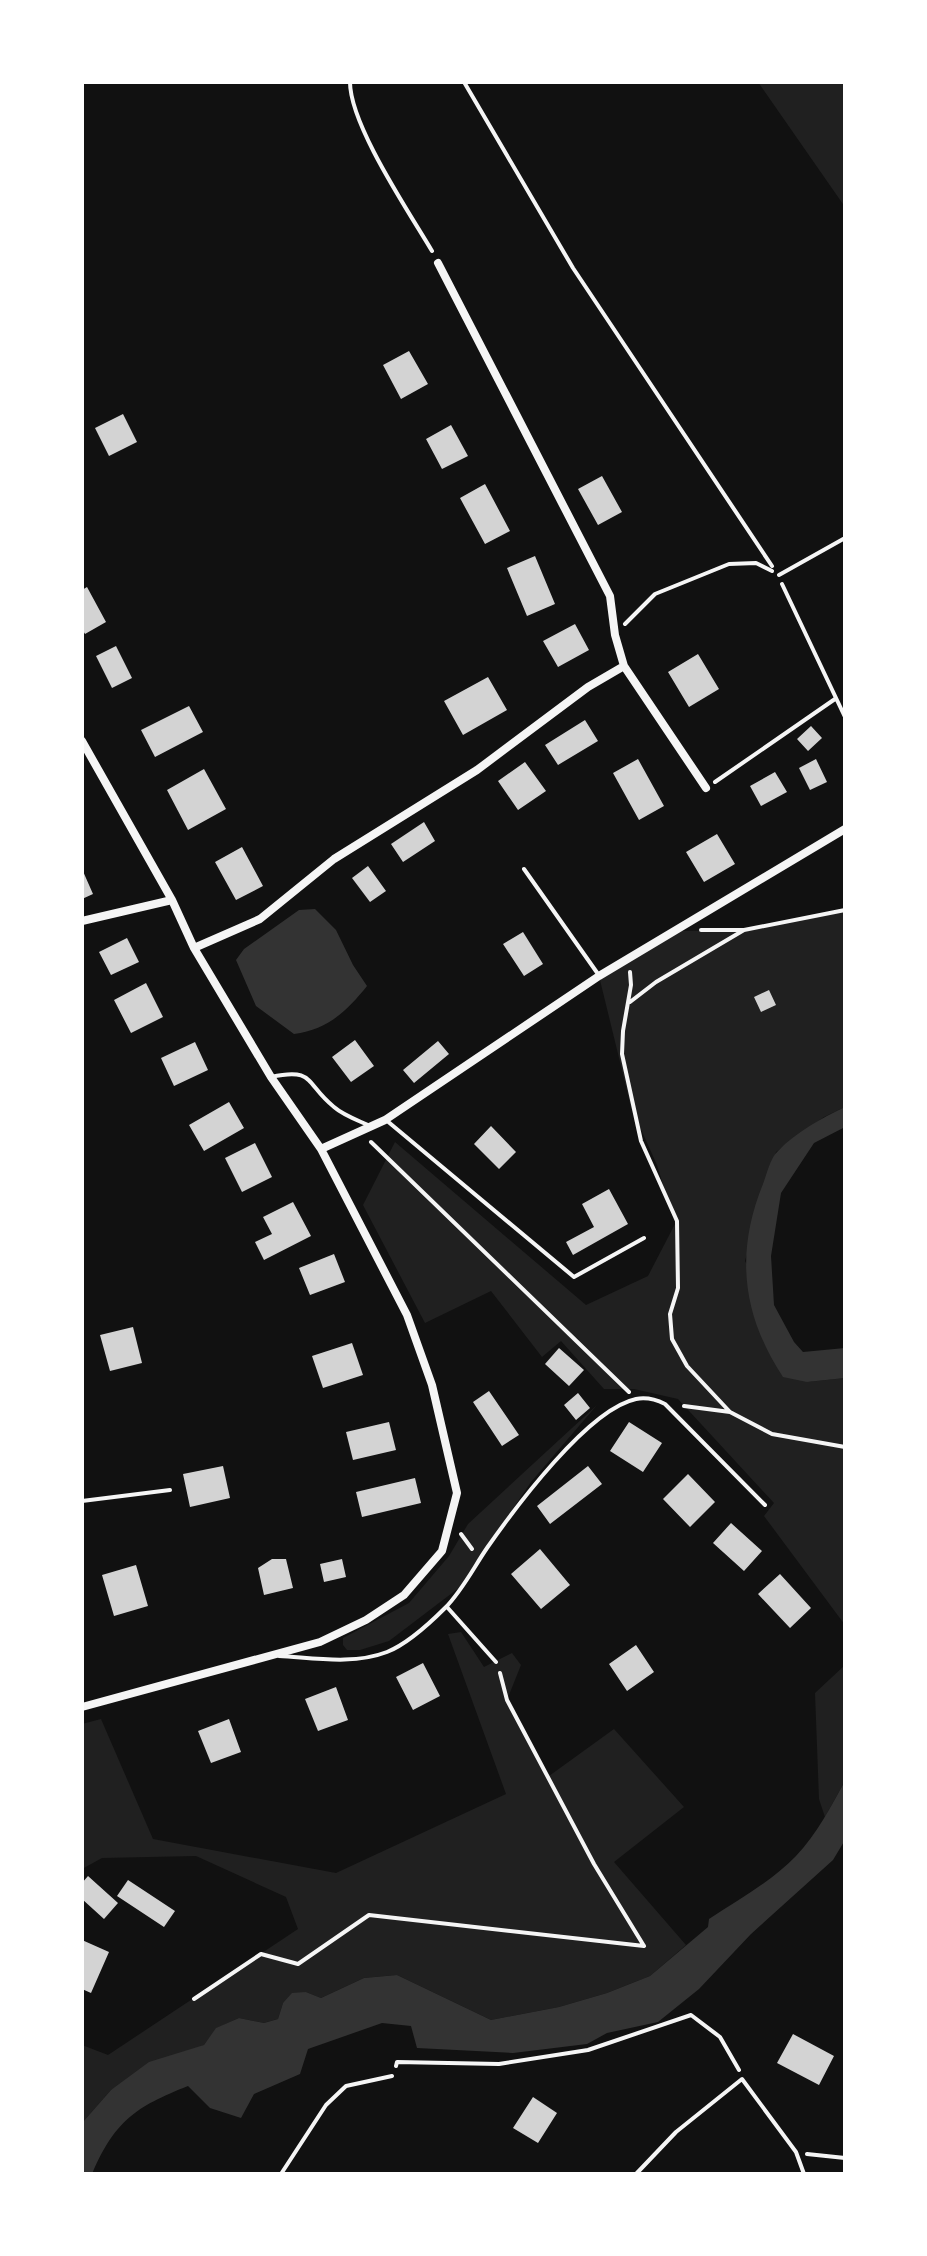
<svg xmlns="http://www.w3.org/2000/svg" width="927" height="2256" font-family="Overpass,sans-serif">
<rect width="100%" height="100%" fill="#111"/>
<path fill="#202020" d="M758 82H845V207Z
M845 910V1107L824 1117 776 1152 745 1261 807 1382 845 1378V1625L764 1516 774 1503 678 1399 634 1389H604L561 1341 542 1357 491 1291 425 1323 363 1205 395 1142 586 1305 648 1276 675 1224 657 1165 631 1107 599 976 674 931 744 930Z
M597 1405 531 1482 460 1587 389 1641 360 1650H347L343 1645V1638L409 1603 449 1556 468 1524Z
M461 1632 484 1667 512 1653 521 1665 507 1700 549 1776 614 1729 684 1807 614 1862 686 1945 650 1976 607 1993 559 2007 491 2020 397 1975 364 1978 321 1998 306 1992 283 2003 278 2019 264 2023 239 2018 217 2028 204 2045 111 2090 82 2123V2045L108 2055 298 1929 286 1897 196 1856 102 1858 82 1869V1724L101 1719 153 1839 336 1873 506 1794 448 1634Z
M845 1665V1781L825 1817 819 1799 815 1693Z"/>
<path fill="#333" d="M315 909 336 930 353 965 367 986C347 1011 327 1030 294 1034L256 1006 236 960 244 949 299 910Z
M845 1107V1127L814 1143 781 1193 771 1256 774 1305 794 1342 803 1352 845 1348V1378L807 1382 783 1377C742 1315 735 1253 763 1184 767 1174 770 1158 778 1151 796 1132 822 1118 845 1107Z
M845 1781V1840L833 1860 751 1934 699 1989 658 2022 607 2033 587 2044 513 2053 417 2048 411 2026 382 2023 308 2049 300 2074 254 2094 241 2118 210 2108 188 2086C135 2107 115 2121 92 2174H82V2123L111 2090 149 2062 204 2045 216 2028 239 2018 264 2023 278 2019 283 2003 292 1993 306 1992 321 1998 364 1978 397 1975 491 2020 559 2007 607 1993 650 1976 708 1927 709 1919C739 1899 771 1882 796 1856 817 1834 831 1806 845 1781Z"/>
<path fill="#d3d3d3" d="M409 351 428 384 401 399 383 365Z
M123 414 137 442 109 456 95 428Z
M451 425 468 456 442 469 426 439Z
M602 476 622 512 598 525 578 489Z
M485 484 510 531 485 544 460 498Z
M535 556 555 604 527 616 507 568Z
M87 587 106 622 85 634 82 629V590Z
M575 624 589 650 558 667 543 641Z
M116 646 132 678 112 688 96 656Z
M698 654 719 689 689 707 668 672Z
M488 677 507 710 463 735 444 701Z
M189 706 203 732 155 757 141 730Z
M585 720 598 741 558 765 545 745Z
M811 726 822 738 808 751 797 739Z
M638 759 664 806 639 820 613 773Z
M816 759 827 782 810 790 799 768Z
M525 762 546 791 518 810 498 781Z
M204 769 226 809 188 830 167 790Z
M775 772 787 792 761 806 750 786Z
M424 822 435 841 403 862 391 844Z
M717 834 735 864 704 882 686 852Z
M242 847 263 886 236 900 215 862Z
M368 866 386 891 370 902 352 878Z
M82 869 93 894 82 899Z
M523 932 543 964 524 976 503 944Z
M127 938 139 962 111 975 99 952Z
M146 983 163 1017 131 1033 114 1000Z
M769 990 776 1005 761 1012 754 997Z
M355 1040 374 1066 351 1082 332 1057Z
M438 1041 449 1054 414 1083 403 1070Z
M195 1042 208 1070 174 1086 161 1058Z
M229 1102 244 1128 204 1151 189 1125Z
M491 1126 516 1152 499 1169 474 1144Z
M255 1143 272 1177 242 1192 225 1158Z
M609 1189 628 1224 573 1255 566 1242 594 1227 582 1204Z
M293 1202 311 1236 264 1260 255 1242 272 1234 263 1217Z
M334 1254 345 1282 310 1295 299 1268Z
M133 1327 142 1363 110 1371 100 1335Z
M352 1343 363 1375 323 1388 312 1356Z
M559 1348 584 1370 569 1386 545 1364Z
M489 1391 519 1435 502 1446 473 1402Z
M578 1393 590 1408 576 1420 564 1405Z
M389 1422 396 1450 353 1460 346 1432Z
M629 1422 662 1443 643 1472 610 1451Z
M223 1466 230 1498 190 1507 183 1474Z
M588 1466 602 1484 550 1524 537 1506Z
M688 1474 715 1502 690 1527 663 1499Z
M415 1478 421 1503 362 1517 356 1492Z
M731 1523 762 1551 744 1571 713 1543Z
M540 1549 570 1585 541 1609 511 1574Z
M272 1559H286L293 1588 264 1595 258 1568Z
M342 1559 346 1577 324 1582 320 1564Z
M136 1565 148 1606 114 1616 102 1575Z
M780 1574 811 1608 790 1628 758 1594Z
M636 1645 654 1672 627 1691 609 1664Z
M423 1663 440 1696 413 1710 396 1677Z
M336 1687 348 1720 318 1731 305 1699Z
M229 1719 241 1752 211 1763 198 1731Z
M88 1876 118 1903 104 1919 82 1899V1883Z
M128 1880 175 1911 164 1927 117 1896Z
M82 1940 109 1952 91 1993 82 1989Z
M793 2034 834 2056 819 2085 777 2063Z
M533 2097 557 2113 538 2143 513 2128Z"/>
<g fill="none" stroke-linecap="round" stroke-linejoin="round">
<path stroke="#f5f5f5" stroke-width="4" d="M350 82C350 125 409 212 432 251
M464 82 573 268 772 566
M782 584 845 717
M625 624 655 594 729 564 756 563 772 571
M715 782 835 699
M701 930H744L845 910
M630 972 631 985 623 1031 622 1054 641 1141 677 1221 678 1288 670 1314 672 1339 687 1366 730 1412
M630 1002 656 982 744 930
M371 1142 629 1392
M684 1406 730 1412 772 1434 845 1447
M461 1534 472 1549
M500 1673 507 1700 594 1864 644 1946
M194 1999 261 1954 298 1964 369 1915 644 1946
M396 2066 397 2062 499 2064 588 2050 691 2015 720 2037 739 2070
M807 2154 845 2158"/>
<path stroke="#f5f5f5" stroke-width="4" d="M779 575 845 538
M524 869 598 974
M271 1077C315 1067 305 1084 334 1107 343 1115 357 1120 368 1125
M386 1120 574 1277 644 1238
M82 1501 170 1490
M447 1607 496 1662
M279 1656C315 1658 353 1665 387 1652 407 1644 430 1623 445 1608 462 1591 474 1567 487 1548 515 1508 588 1409 636 1399 646 1397 657 1400 665 1404L765 1505
M281 2174 326 2105 346 2086 392 2076
M636 2174 676 2132 742 2079 796 2152 804 2174"/>
<path stroke="#f5f5f5" stroke-width="8" d="M438 263 610 596 615 635 624 666 706 788
M82 741 172 900 194 948 271 1077 321 1149 407 1315 432 1385 457 1493 442 1551 404 1595 366 1620 320 1642 82 1707
M82 921 172 900
M194 948 260 919 334 859 477 770 588 687 624 666
M321 1149 385 1120 599 976 845 829"/>
</g>
<rect width="927" height="2256" fill="none" stroke="#ffffff" stroke-width="168"/>
</svg>
